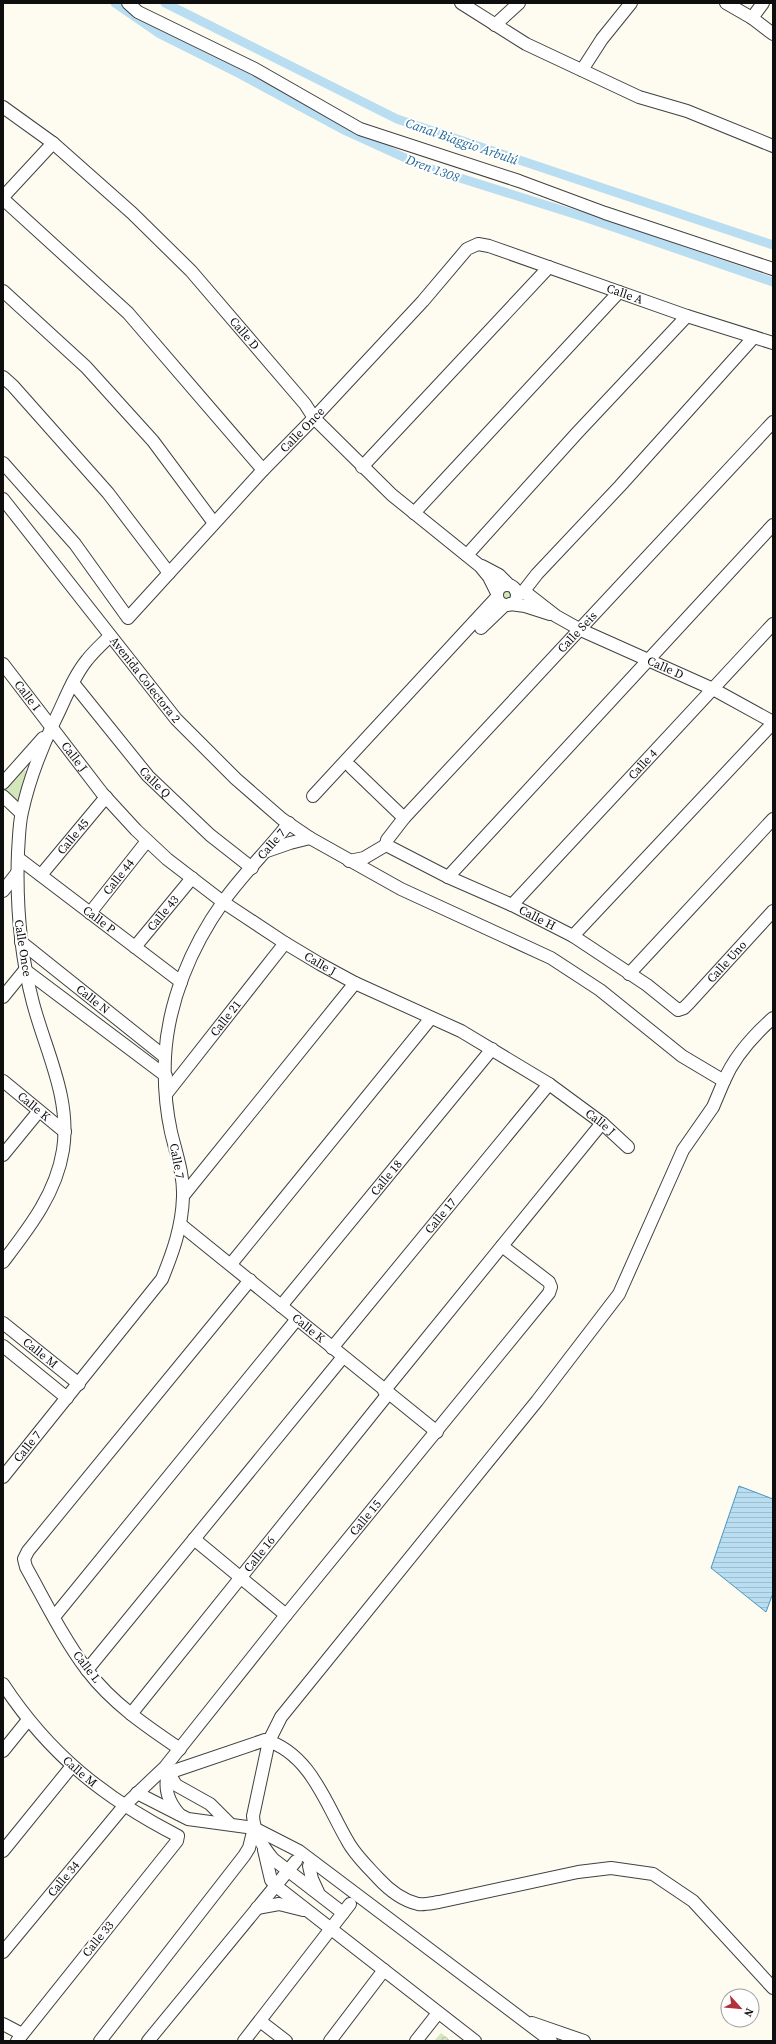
<svg xmlns="http://www.w3.org/2000/svg" width="776" height="2044" font-family="'Source Serif 4',serif">
<defs>
<pattern id="park-crowns" width="20" height="18" patternUnits="userSpaceOnUse"><rect width="20" height="18" fill="#d4e6bc"/><path d="M2 6a3 3 0 1 1 6 0M12 15a3 3 0 1 1 6 0" fill="none" stroke="#b5c4a0"/></pattern>
<pattern id="water-rules" width="6" height="5" patternUnits="userSpaceOnUse"><rect width="6" height="5" fill="#b9def1"/><path d="M0 2.5h6" fill="none" stroke="#9ebdcd"/></pattern>
</defs>
<rect width="100%" height="100%" fill="#fefbf0"/>
<path fill="#d4e6bc" d="M502 595a5 5 0 1 1 10 0a5 5 0 1 1-10 0Z
M22 768 26 771 19 800 17 801 5 793 4 790Z"/>
<path fill="url(#park-crowns)" d="M441 2033 451 2041H434Z"/>
<path fill="url(#water-rules)" stroke="#4696c2" d="M739 1486 773 1499V1593L766 1612 711 1568Z"/>
<g fill="none" stroke-linecap="round" stroke-linejoin="round">
<path stroke="#b9def1" stroke-width="9" d="M115 3 160 34 240 74 346 131 425 167 587 218 773 282
M165 3 397 119 773 245"/>
<defs>
<g id="minor">
<path d="M128 3 138 12 255 69 360 129 519 181 605 213 773 269"/>
<path d="M461 3 526 44 639 97 687 111 773 146"/>
<path d="M726 3 752 18 773 34"/>
<path d="M752 18 763 3"/>
<path d="M495 25 519 3"/>
<path d="M582 70 602 39 631 3"/>
<path id="s1" d="M3 107 53 143 132 213 191 271 305 404 314 418 392 495 480 566 489 577 497 593"/>
<path d="M3 197 53 143"/>
<path d="M3 199 128 313 263 470"/>
<path d="M3 291 86 367 153 441 214 523"/>
<path d="M3 377 13 386 108 493 169 573"/>
<path id="s2" d="M3 463 75 544 128 618 263 470 314 418 423 301 467 249 478 244 489 246 687 316 773 343"/>
<path d="M362 467 549 267"/>
<path id="s3" d="M3 499 176 719 236 779 282 819 310 838 401 889 551 958 600 990 682 1056 724 1081C734 1057 754 1035 773 1018"/>
<path d="M414 513 619 292"/>
<path d="M467 555 577 433 687 316"/>
<path d="M482 566 499 575 509 585"/>
<circle cx="507" cy="595" r="10"/>
<path id="s4" d="M516 591 529 595 556 616 581 630 713 689 773 722"/>
<path d="M523 592 537 574 620 486 754 337"/>
<path d="M510 604 525 606 550 614"/>
<path d="M481 628 505 605"/>
<path id="s5" d="M3 664 102 793 136 830 167 859 223 902 285 943 320 964 355 983 461 1031 549 1084 602 1123 628 1147"/>
<path id="s6" d="M73 683 148 776 210 835 252 868"/>
<path d="M351 767 404 818"/>
<path d="M3 783 43 738"/>
<path d="M3 796 21 813"/>
<path d="M313 796 497 597"/>
<path id="s7" d="M386 845 387 840 404 818 773 422"/>
<path id="s8" d="M386 845 448 877 512 905 573 936 647 985 678 1010 684 1008 689 1003 773 911"/>
<path d="M267 851 290 843 310 838"/>
<path id="s9" d="M18 858 181 982"/>
<path d="M349 861 364 858 386 845"/>
<path id="s10" d="M41 875 106 797"/>
<path d="M448 877 773 525"/>
<path d="M3 891 17 873"/>
<path id="s11" d="M512 905 773 624"/>
<path id="s12" d="M90 913 147 841"/>
<path d="M573 936 773 723"/>
<path id="s13" d="M21 942 165 1057"/>
<path id="s14" d="M135 947 192 878"/>
<path d="M629 974 773 819"/>
<path d="M3 997 25 970 166 1076"/>
<path id="s15" d="M3 1081 65 1132"/>
<path id="s16" d="M167 1093 285 943"/>
<path d="M3 1155 39 1111"/>
<path d="M183 1196 355 983"/>
<path id="s17" d="M181 1225 437 1432"/>
<path d="M3 1262C29 1228 56 1194 63 1150 71 1098 46 1052 33 1003 20 953 16 904 18 852 19 839 19 824 22 812 29 780 41 749 55 720 65 700 73 677 87 660 94 651 102 644 110 636"/>
<path d="M231 1264 431 1018"/>
<path id="s18" d="M281 1306 492 1049"/>
<path id="s19" d="M3 1323 79 1384"/>
<path d="M3 1346 67 1398"/>
<path id="s20" d="M332 1348 549 1084"/>
<path d="M384 1391 602 1123"/>
<path id="s21" d="M3 1477 162 1279C173 1252 182 1227 183 1197 184 1175 176 1153 171 1132 166 1109 164 1080 165 1057 168 1002 191 947 223 902 242 875 268 850 289 823"/>
<path d="M194 1539 286 1615"/>
<path d="M54 1617 297 1319"/>
<path d="M87 1670 343 1357"/>
<path id="s22" d="M3 1684C49 1754 104 1798 178 1836L177 1841 17 2041"/>
<path id="s23" d="M131 1714 388 1394"/>
<path d="M180 1749C146 1726 112 1703 87 1670 63 1638 45 1601 26 1567L24 1559 28 1551 250 1280"/>
<path d="M3 1751 28 1720"/>
<path d="M167 1770 176 1785 210 1804 229 1823"/>
<path d="M137 1793 188 1819 254 1828 299 1851 551 2041"/>
<path d="M179 1814C168 1801 164 1789 168 1773L265 1740C310 1753 326 1804 347 1840 354 1854 367 1866 378 1878 389 1890 401 1900 418 1904 424 1905 432 1903 439 1902L578 1872 611 1868 653 1874 693 1901 773 1988"/>
<path d="M264 1850 271 1880 276 1886 475 2041"/>
<path d="M3 1851 72 1766"/>
<path d="M309 1866 312 1879 318 1892"/>
<path d="M257 1908 279 1904 303 1910"/>
<path d="M343 1913 273 1859C262 1846 254 1833 253 1816L269 1741 281 1717 537 1401 619 1294 683 1150 713 1107 724 1081"/>
<path id="s24" d="M3 1952 124 1806 165 1767 286 1615 549 1293 551 1287 549 1282 502 1246"/>
<path d="M260 2021 286 2041"/>
<path d="M532 2023 584 2041"/>
<path d="M3 2024 22 2034"/>
<path d="M100 2041 244 1856 249 1848 254 1828"/>
<path d="M148 2041 296 1861"/>
<path d="M244 2041 350 1904"/>
<path d="M330 2041 384 1970"/>
<path d="M416 2041 438 2013"/>
</g>
</defs>
<use href="#minor" stroke="#414141" stroke-width="14"/>
<use href="#minor" stroke="#fff" stroke-width="12"/>
</g>
<g text-anchor="middle" stroke-width="4" stroke-linejoin="round" paint-order="stroke">
<g font-size="12" fill="#0e0e0e" stroke="#fff">
<text dy="4" stroke="none"><textPath href="#s2" startOffset="868">Calle A</textPath></text>
<text dy="4" stroke="none"><textPath href="#s1" startOffset="332">Calle D</textPath></text>
<text dy="4" stroke="none"><textPath href="#s2" startOffset="456">Calle Once</textPath></text>
<text dy="4" stroke="none"><textPath href="#s7" startOffset="287">Calle Seis</textPath></text>
<text dy="4" stroke="none"><textPath href="#s4" startOffset="169">Calle D</textPath></text>
<text dy="4" stroke="none"><textPath href="#s3" startOffset="230">Avenida Colectora 2</textPath></text>
<text dy="4" stroke="none"><textPath href="#s5" startOffset="40">Calle I</textPath></text>
<text dy="4" stroke="none"><textPath href="#s5" startOffset="117">Calle J</textPath></text>
<text dy="4" stroke="none"><textPath href="#s11" startOffset="192">Calle 4</textPath></text>
<text dy="4" stroke="none"><textPath href="#s6" startOffset="129">Calle Q</textPath></text>
<text dy="4" stroke="none"><textPath href="#s10" startOffset="50">Calle 45</textPath></text>
<text dy="4" stroke="none"><textPath href="#s21" startOffset="724">Calle 7</textPath></text>
<text dy="4" stroke="none"><textPath href="#s12" startOffset="46">Calle 44</textPath></text>
<text dy="4" stroke="none"><textPath href="#s14" startOffset="44">Calle 43</textPath></text>
<text dy="4" stroke="none"><textPath href="#s8" startOffset="168">Calle H</textPath></text>
<text dy="4" stroke="none"><textPath href="#s9" startOffset="102">Calle P</textPath></text>
<text transform="translate(23 948) rotate(81)" y="4">Calle Once</text>
<text dy="4" stroke="none"><textPath href="#s8" startOffset="406">Calle Uno</textPath></text>
<text dy="4" stroke="none"><textPath href="#s5" startOffset="441">Calle J</textPath></text>
<text dy="4" stroke="none"><textPath href="#s13" startOffset="92">Calle N</textPath></text>
<text dy="4" stroke="none"><textPath href="#s16" startOffset="95">Calle 21</textPath></text>
<text dy="4" stroke="none"><textPath href="#s15" startOffset="40">Calle K</textPath></text>
<text dy="4" stroke="none"><textPath href="#s5" startOffset="764">Calle J</textPath></text>
<text transform="translate(177 1161) rotate(79)" y="4">Calle 7</text>
<text dy="4" stroke="none"><textPath href="#s18" startOffset="166">Calle 18</textPath></text>
<text dy="4" stroke="none"><textPath href="#s20" startOffset="171">Calle 17</textPath></text>
<text dy="4" stroke="none"><textPath href="#s17" startOffset="164">Calle K</textPath></text>
<text dy="4" stroke="none"><textPath href="#s19" startOffset="48">Calle M</textPath></text>
<text dy="4" stroke="none"><textPath href="#s21" startOffset="39">Calle 7</textPath></text>
<text dy="4" stroke="none"><textPath href="#s24" startOffset="566">Calle 15</textPath></text>
<text dy="4" stroke="none"><textPath href="#s23" startOffset="205">Calle 16</textPath></text>
<text transform="translate(87 1667) rotate(52)" y="4">Calle L</text>
<text dy="4" stroke="none"><textPath href="#s22" startOffset="117">Calle M</textPath></text>
<text dy="4" stroke="none"><textPath href="#s24" startOffset="95">Calle 34</textPath></text>
<text transform="translate(98 1939) rotate(-51)" y="4">Calle 33</text>
</g>
<g font-size="13" font-style="italic" fill="#216896" stroke="#fff">
<text transform="translate(462 141) rotate(19)" y="5">Canal Biaggio Arbulú</text>
<text transform="translate(433 168) rotate(20)" y="5">Dren 1308</text>
</g>
</g>
<rect width="776" height="2044" fill="none" stroke="#0e0e0e" stroke-width="8"/>
<g transform="translate(740 2008) rotate(117)"><circle r="19" fill="#ffffff" stroke="#9f9f9f"/>
<path d="M0-3L7 15L0 10L-7 15Z" fill="#b3313c"/>
<text y="-6" font-size="11" font-weight="bold" text-anchor="middle" fill="#0e0e0e">N</text>
</g>
</svg>
